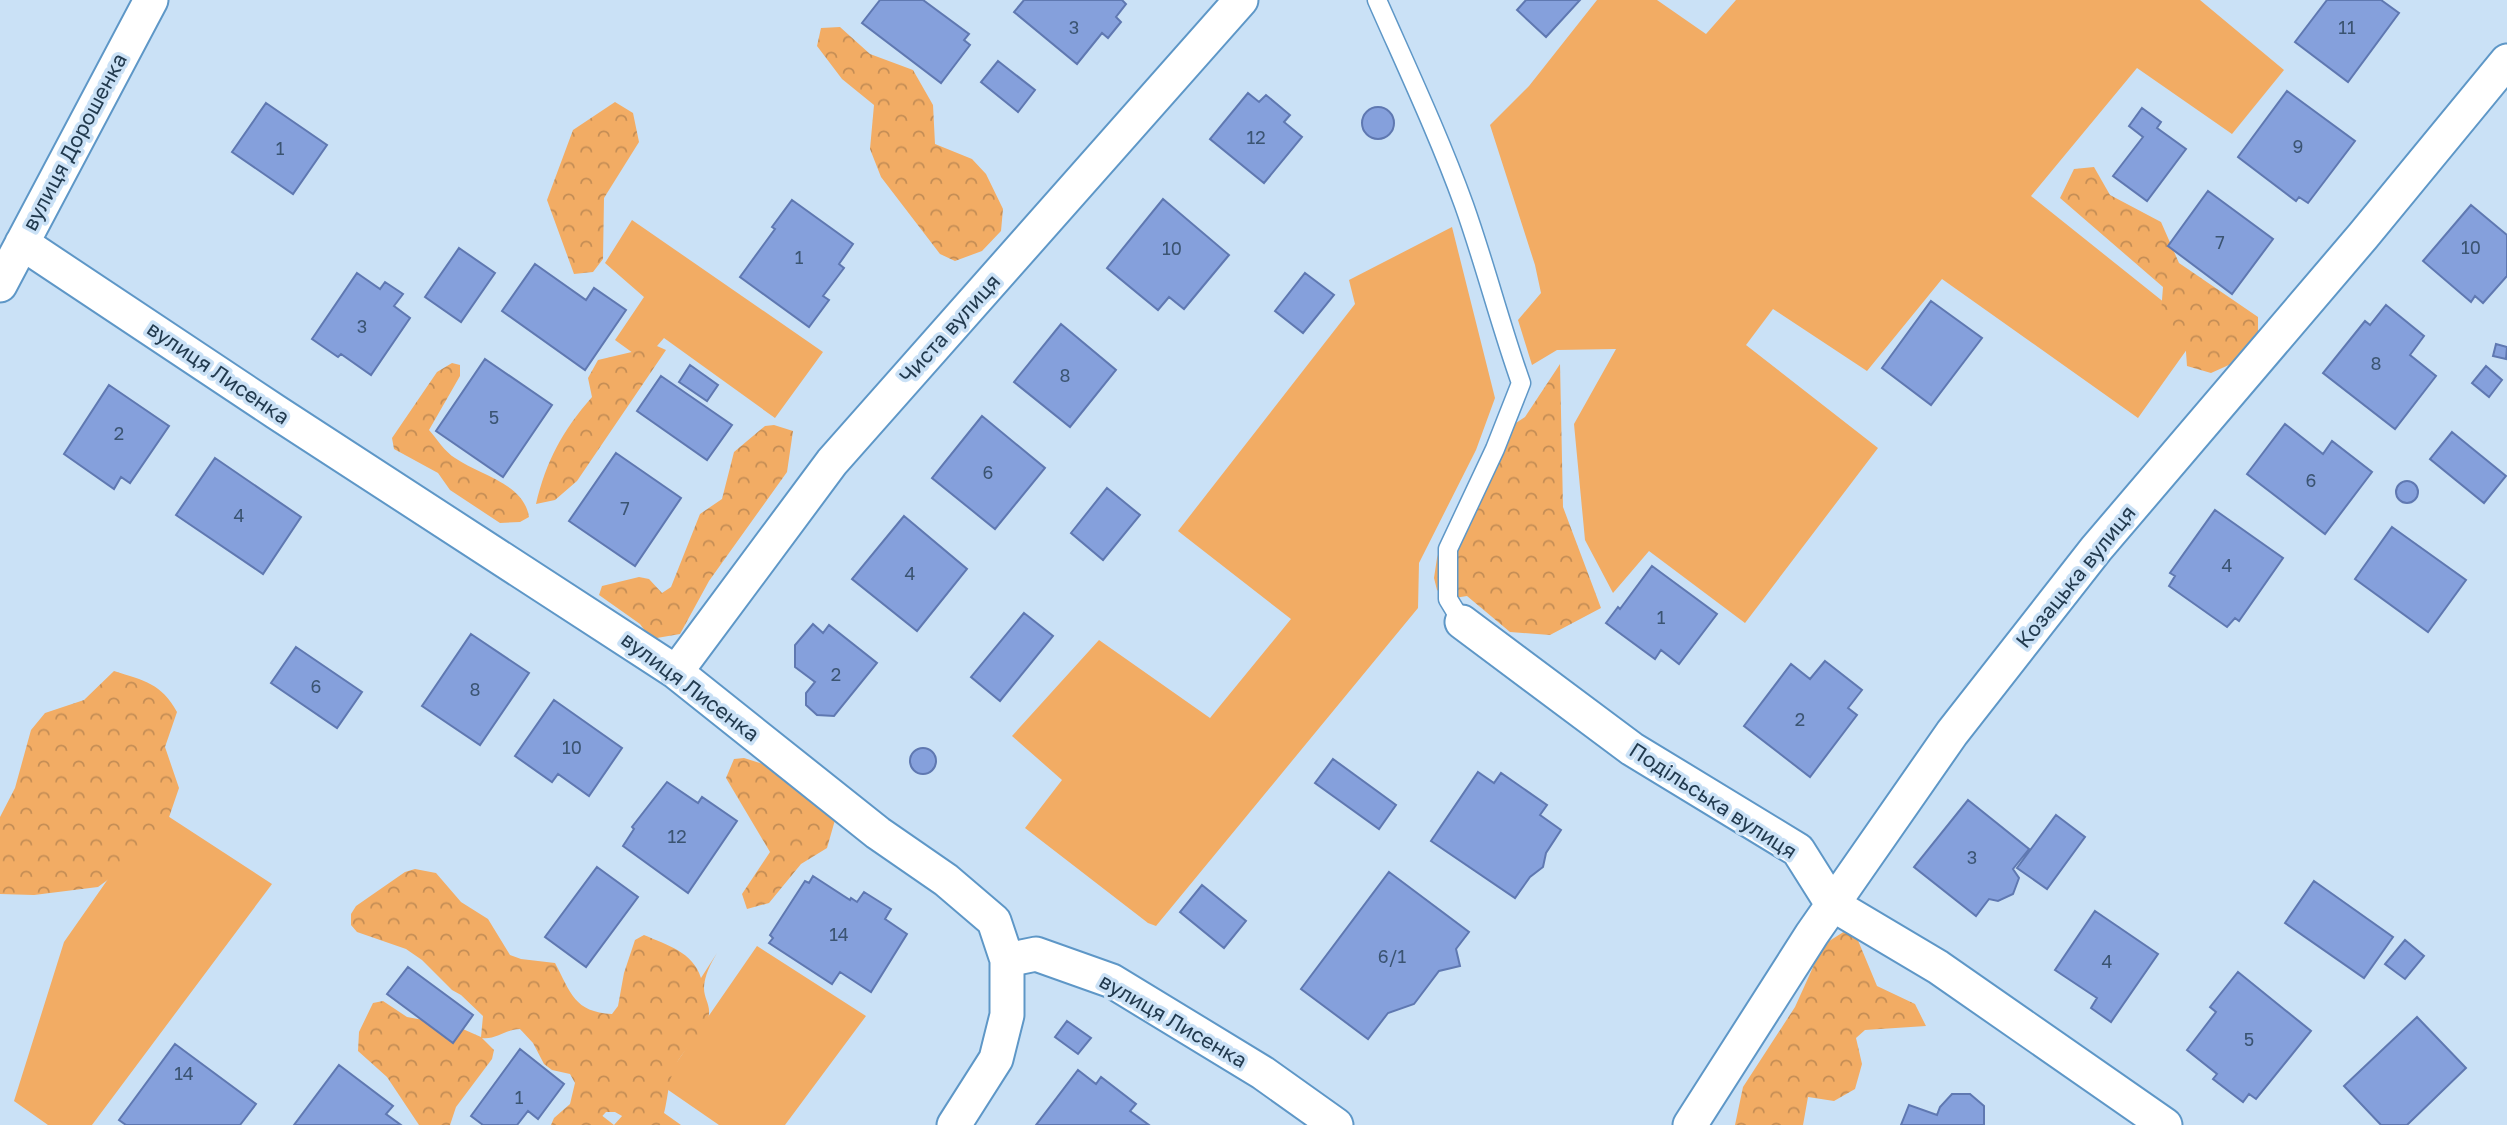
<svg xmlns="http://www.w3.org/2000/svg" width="2507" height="1125" font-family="'Golos Text',sans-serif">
<defs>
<pattern id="forest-crowns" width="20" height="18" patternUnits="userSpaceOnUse" patternTransform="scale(1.75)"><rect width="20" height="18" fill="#f2ac64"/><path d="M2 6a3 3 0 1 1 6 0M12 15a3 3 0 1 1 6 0" fill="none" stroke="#c48d55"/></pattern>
</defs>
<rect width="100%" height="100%" fill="#cae1f6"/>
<path fill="#f2ac64" d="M1597 0H1657L1706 34 1736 0H2200L2284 70 2232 134 2137 68 2031 196 2200 331 2138 418 1942 279 1867 371 1773 309 1746 345 1878 448 1745 623 1649 551 1613 593 1585 540 1574 424 1616 349 1557 350 1532 365 1518 320 1541 293 1535 265 1490 125 1529 86Z
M632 220 823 352 775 418 664 338 644 361 615 340 644 297 605 263Z
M1452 227 1495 398 1476 450 1419 563 1418 608 1156 926 1148 923 1025 828 1062 780 1012 736 1099 640 1210 718 1291 619 1178 531 1355 304 1349 280Z
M157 809 272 884 92 1125H48L14 1101 64 942Z
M757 946 866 1016 785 1125H719L661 1085Z
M640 1096 681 1125H565L582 1100 614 1125Z"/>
<path fill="url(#forest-crowns)" d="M840 27 870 54 913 70 933 105 935 144 972 159 986 174 1003 209 1001 231 982 251 955 261 940 254 881 177 870 149 874 105 842 79 817 46 821 28Z
M615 102 633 113 639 142 604 198 603 259 593 272 574 274 547 200 573 130Z
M2094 167 2110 195 2161 222 2179 263 2258 317V342L2240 360 2211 373 2187 366 2185 338 2161 313 2163 287 2060 198 2074 169Z
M657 346 666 350 577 481 555 500 536 504C546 461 563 430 592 397L588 378 598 360Z
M452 363 460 365V376L429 430C437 439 445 452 455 458 479 475 524 483 529 517L520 522 500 523 450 490 438 473 394 449 392 438 437 372Z
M1560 364 1563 507 1601 608 1550 635 1510 632 1467 596 1448 599 1437 590 1434 578 1437 558 1443 538 1490 440 1525 417Z
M774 425 793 431 787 472 709 581 680 634 651 639 640 624 599 595 602 586 639 577 649 579 662 593 671 587 700 514 722 499 734 452 765 426Z
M114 671C145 681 161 683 177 712L165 747 179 788 167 823 128 865 98 887 34 895 0 894V817L15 788 31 730 45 713 84 700Z
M744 758 763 764 825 801 835 820 827 848 801 864 769 903 747 909 742 894 770 852 726 778 734 759Z
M415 869 436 873 461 902 488 919 510 955 521 959 555 963C571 993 574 1012 612 1014L618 1006 624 973 635 940 644 935C667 945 693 952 701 978L717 953C711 963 704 976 704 988 704 1000 712 1006 708 1019 702 1037 685 1047 677 1063 666 1083 669 1105 660 1125H638L615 1112H606L594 1125H551L554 1118 570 1104 575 1083 570 1074 552 1070 544 1064 533 1043 520 1029C506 1029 496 1040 482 1038L494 1050 492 1059 456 1107 450 1125H419L387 1077 358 1051 359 1032 373 1003 383 1001 407 1017 456 1026 481 1037 483 1016 461 995 452 990 422 960 406 949 357 932 351 925V914L356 906 405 872Z
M1845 931 1857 938 1877 986 1915 1004 1926 1026 1865 1030 1856 1038 1862 1064 1855 1089 1834 1101 1808 1097 1803 1125H1735L1743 1087 1795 1007 1823 945Z"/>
<path fill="#85a0dc" stroke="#5f78b1" stroke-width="2" d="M880 0H923L969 34 964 40 970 45 941 83 862 23Z
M1024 0H1122L1126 4 1116 17 1121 22 1108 38 1102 33 1077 64 1014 12Z
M1526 0H1580L1546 37 1517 10Z
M2327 0H2381L2399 13 2348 82 2295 42Z
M998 61 1035 90 1018 112 981 82Z
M2287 91 2355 141 2308 203 2299 197 2296 201 2238 157Z
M1248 93 1259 102 1266 95 1290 115 1284 122 1302 137 1264 183 1210 139Z
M266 103 327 145 293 194 232 152Z
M1362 123a16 16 0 1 1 32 0a16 16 0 1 1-32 0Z
M2142 108 2161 122 2157 128 2186 149 2147 201 2113 176 2143 137 2129 126Z
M2208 191 2273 239 2232 294 2168 246Z
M1163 199 1229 255 1184 309 1169 297 1158 310 1107 268Z
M792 200 853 244 839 264 844 268 823 296 829 300 809 327 740 277 775 229 772 227Z
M2471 205 2507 235V276L2483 303 2475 296 2471 302 2423 261Z
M459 248 495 273 461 322 425 297Z
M535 264 586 300 594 288 626 310 585 370 502 311Z
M357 273 380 289 385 282 403 294 394 306 410 318 371 375 341 354 338 357 312 339Z
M1305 273 1334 295 1303 333 1275 311Z
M1931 301 1982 338 1931 405 1882 368Z
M2386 305 2424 336 2410 355 2436 376 2395 429 2323 373 2365 321 2370 325Z
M1061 324 1116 370 1070 427 1014 382Z
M2496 344 2507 347 2506 359 2493 356Z
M485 359 552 405 503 477 436 431Z
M690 365 718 385 707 401 679 382Z
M2486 366 2502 380 2489 397 2472 383Z
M661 376 732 425 707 460 637 411Z
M109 385 169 426 130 483 121 477 114 489 64 454Z
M982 416 1045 468 995 529 932 478Z
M2285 424 2323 454 2332 441 2372 472 2325 534 2247 474Z
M2452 432 2506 476 2484 503 2430 459Z
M616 453 681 498 635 566 569 521Z
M215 458 301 517 263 574 176 515Z
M2396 492a11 11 0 1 1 22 0a11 11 0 1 1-22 0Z
M1107 488 1140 515 1103 560 1071 533Z
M2215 510 2283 558 2239 621 2235 618 2227 627 2169 586 2175 576 2170 573Z
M904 516 967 569 917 631 852 579Z
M2392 527 2466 580 2428 632 2355 579Z
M1652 566 1717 614 1679 664 1661 650 1655 659 1606 623 1618 607 1620 609Z
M1024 613 1053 636 1000 701 971 677Z
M813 624 823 633 829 625 877 663 834 716 817 715 806 705V693L815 682 795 667V645Z
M471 634 529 673 480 745 422 706Z
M296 647 362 692 337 728 271 683Z
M1825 661 1862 690 1848 708 1857 715 1810 777 1744 726 1791 664 1810 679Z
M554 700 622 748 589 796 558 774 552 782 515 756Z
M910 761a13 13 0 1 1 26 0a13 13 0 1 1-26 0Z
M1333 759 1396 805 1379 829 1315 783Z
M1478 772 1494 783 1501 773 1547 805 1540 815 1561 830 1546 853 1543 867 1530 877 1515 898 1431 841Z
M667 782 698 803 702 797 737 821 688 893 623 846 634 829 632 827Z
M1968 800 2029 849 2013 869 2019 878 2013 894 1998 901 1989 899 1976 916 1914 867Z
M2056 815 2085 837 2047 889 2017 868Z
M597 867 638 897 586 967 545 937Z
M1389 872 1469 932 1456 949 1460 966 1439 971 1414 1004 1388 1013 1368 1039 1301 989Z
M813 876 850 900 851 898 857 902 864 892 891 909 885 919 907 934 871 992 840 972 832 984 769 943 773 938 770 935 805 881 809 883Z
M2314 881 2393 937 2364 978 2285 923Z
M1202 885 1246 921 1224 948 1180 912Z
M2095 911 2158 954 2111 1022 2091 1008 2097 998 2055 970Z
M2405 940 2424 956 2405 979 2385 964Z
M408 967 473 1015 453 1043 387 994Z
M2238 972 2311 1031 2256 1099 2249 1094 2243 1102 2213 1079 2217 1074 2187 1050 2216 1012 2210 1007Z
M2417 1017 2466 1068 2407 1125H2381L2344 1086Z
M1067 1021 1091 1038 1078 1054 1055 1037Z
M175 1044 256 1104 240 1125H126L119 1120Z
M520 1049 564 1084 538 1119 528 1111 517 1125H483L471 1116Z
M339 1065 393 1106 386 1114 401 1125H294Z
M1078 1070 1096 1084 1101 1077 1136 1104 1130 1111 1149 1125H1036Z
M1952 1094H1970L1984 1106V1125H1901L1909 1105 1937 1115 1940 1107Z"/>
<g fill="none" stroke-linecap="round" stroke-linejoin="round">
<defs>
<path id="lane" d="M1377 0C1407 68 1439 136 1464 205 1485 264 1500 324 1521 383L1495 449 1448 549V599L1462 622"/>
<path id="street" d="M22 243 276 412 676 672 878 833 946 880 994 921 1007 960 1036 954 1112 981 1263 1073 1336 1125
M0 285 151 0
M1462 622 1632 749 1798 850 1832 904 1938 967 2165 1125
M676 672 832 462 1241 0
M954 1125 996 1059 1007 1015V960
M1690 1125 1812 934 1952 733 2096 549 2363 236 2507 61"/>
</defs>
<use href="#lane" stroke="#5e97c7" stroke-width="21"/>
<use href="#street" stroke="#5e97c7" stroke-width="37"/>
<use href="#lane" stroke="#fff" stroke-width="18"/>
<use href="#street" stroke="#fff" stroke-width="33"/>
</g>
<g text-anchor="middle" stroke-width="7" stroke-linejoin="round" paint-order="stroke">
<g font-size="18" fill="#3b5472">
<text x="1074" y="34">3</text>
<text x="2347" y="34">11</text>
<text x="1256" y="144">12</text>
<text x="2298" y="153">9</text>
<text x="280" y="155">1</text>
<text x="2220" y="249">7</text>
<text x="2471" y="254">10</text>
<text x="1172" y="255">10</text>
<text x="799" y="264">1</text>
<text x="362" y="333">3</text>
<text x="2376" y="370">8</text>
<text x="1065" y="382">8</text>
<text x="494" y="424">5</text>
<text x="119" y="440">2</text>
<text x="988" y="479">6</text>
<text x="2311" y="487">6</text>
<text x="625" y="515">7</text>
<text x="239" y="522">4</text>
<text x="2227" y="572">4</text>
<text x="910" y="580">4</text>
<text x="1661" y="624">1</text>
<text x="836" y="681">2</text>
<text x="316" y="693">6</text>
<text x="475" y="696">8</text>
<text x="1800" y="726">2</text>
<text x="572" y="754">10</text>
<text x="677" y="843">12</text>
<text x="1972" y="864">3</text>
<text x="839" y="941">14</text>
<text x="1392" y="963">6/1</text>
<text x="2107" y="968">4</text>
<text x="2249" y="1046">5</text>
<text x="184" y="1080">14</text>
<text x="519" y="1104">1</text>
</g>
<g font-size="21" fill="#223a4e" stroke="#cae1f6">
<text transform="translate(75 142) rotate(-62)" y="7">вулиця Дорошенка</text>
<text transform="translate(950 329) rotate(-48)" y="7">Чиста вулиця</text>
<text transform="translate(218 373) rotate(34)" y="7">вулиця Лисенка</text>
<text transform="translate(2076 577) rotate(-51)" y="7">Козацька вулиця</text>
<text transform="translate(690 687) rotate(37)" y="7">вулиця Лисенка</text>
<text transform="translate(1713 801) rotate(33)" y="7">Подільська вулиця</text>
<text transform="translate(1173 1021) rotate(30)" y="7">вулиця Лисенка</text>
</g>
</g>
</svg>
